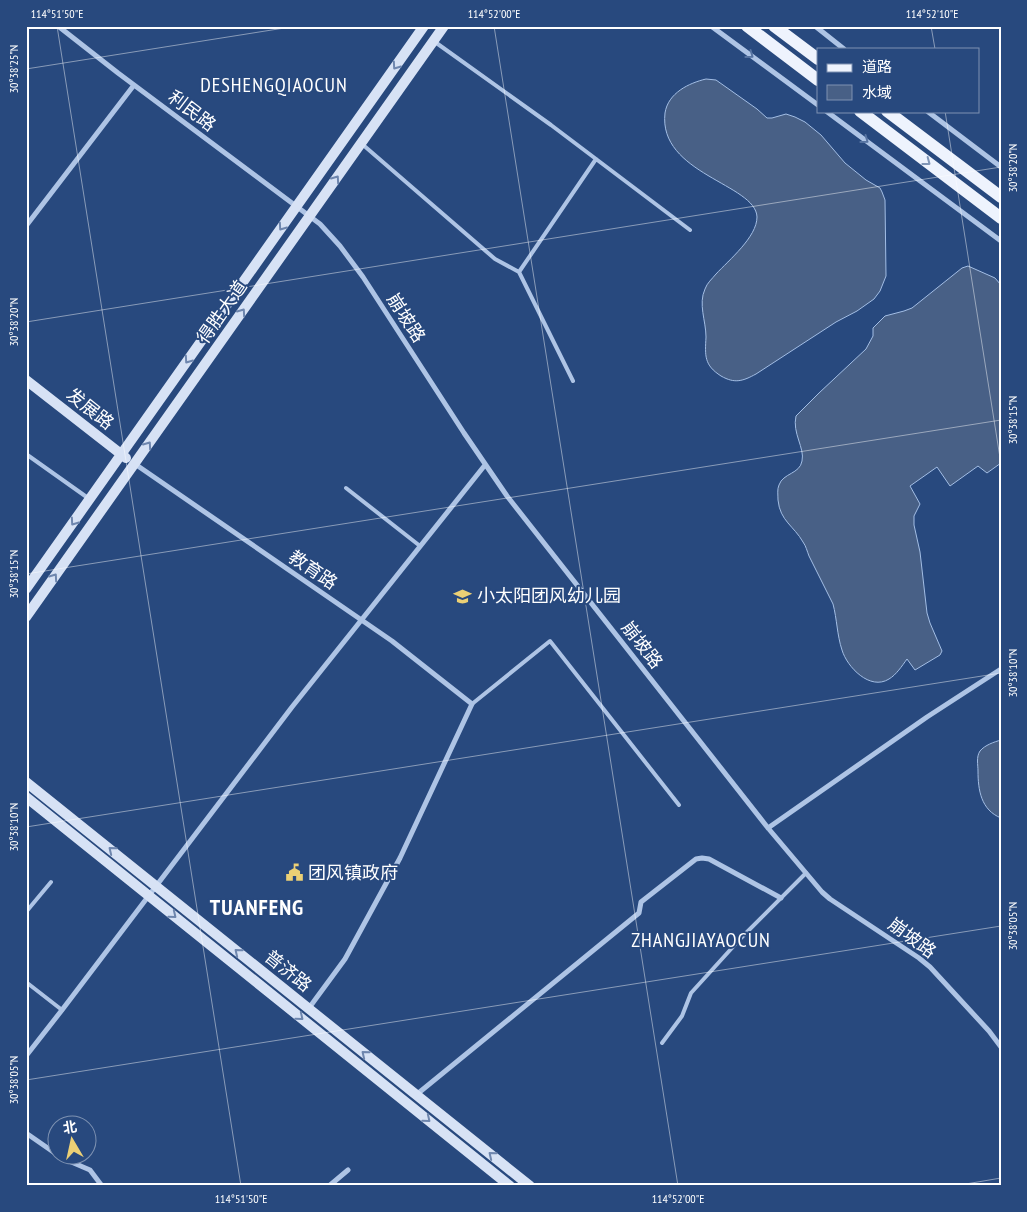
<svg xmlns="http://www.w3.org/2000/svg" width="1027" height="1212" font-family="'PT Sans Narrow','Noto Sans SC',sans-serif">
<rect width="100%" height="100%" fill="#28497e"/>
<path fill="#486086" stroke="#a3bee5" d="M706 79 716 80 757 109 767 118H772L786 114 795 117 805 122 821 135 845 163 866 180 880 188 882 192 885 200 886 276 880 291 874 299 857 311 836 322 756 374C743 381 735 384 721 376 704 365 705 356 706 337 706 321 698 304 705 289 707 283 712 279 716 274 729 260 757 237 757 217 756 184 658 174 665 113 668 93 689 83 706 79Z
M968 266 995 278 1001 285V463L987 473 978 466 950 486 937 467 910 486 920 504 914 516V525L920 552 927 613 930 623 942 651 940 655 915 670 907 659C902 666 896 675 889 679 870 691 847 667 842 650 837 635 837 619 833 604 825 588 817 572 809 556 807 551 806 546 803 542 794 526 780 521 778 500 778 495 777 489 779 485 783 473 800 474 802 461 805 448 792 433 796 416L819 393 866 349 873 336V328L885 316 904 311 912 308 962 268Z
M1001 740V818C981 810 978 790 978 771 978 765 976 757 980 751 985 745 994 742 1001 740Z"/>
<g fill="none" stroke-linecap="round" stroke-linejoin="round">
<path stroke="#aec4e5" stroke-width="4" d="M435 42 551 125 690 230
M362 144 495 259 519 272 573 381
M519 272 596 159
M26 454 88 498
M346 488 420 546
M472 704 550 641 679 805
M26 912 51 882
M26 982 62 1010
M662 1043 682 1016 691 993 741 938 806 873"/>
<path stroke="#aec4e5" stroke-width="5" d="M58 26 118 73 320 224 340 246 363 277 464 433 507 496 768 828 822 892 830 899 919 958 930 967 989 1031 1001 1047
M711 26 818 105
M815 26 844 49
M826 111 1001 241
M927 111 1001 167
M26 226 134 85
M135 464 392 641 472 704 400 858 345 959 309 1008
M768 828 927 717 1001 669
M26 1056 62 1010 292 707 485 465
M416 1095 639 913 641 902 696 859 702 858 709 859 781 898
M26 1133 62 1158 90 1170 102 1186
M329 1186 348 1170"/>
<path stroke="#d7e2f5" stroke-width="10" d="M26 380 126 458
M26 589 424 26
M26 617 444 26
M26 782 530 1186
M26 797 510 1186"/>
<path stroke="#eef3fd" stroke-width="12" d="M747 26 818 80
M774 26 818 59
M860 111 1001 218
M887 111 1001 197"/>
</g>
<defs><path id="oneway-chevron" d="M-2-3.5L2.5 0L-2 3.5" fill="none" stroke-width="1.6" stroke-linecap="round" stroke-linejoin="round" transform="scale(1.25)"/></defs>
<g stroke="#5774a2">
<use href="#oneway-chevron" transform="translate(750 55) rotate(36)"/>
<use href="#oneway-chevron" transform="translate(865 140) rotate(36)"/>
</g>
<g stroke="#6e86ae">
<use href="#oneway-chevron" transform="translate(396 66) rotate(125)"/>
<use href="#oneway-chevron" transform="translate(336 179) rotate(-55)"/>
<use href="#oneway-chevron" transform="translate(282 227) rotate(125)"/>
<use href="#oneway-chevron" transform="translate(242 312) rotate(-55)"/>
<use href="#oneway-chevron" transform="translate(188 360) rotate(125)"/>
<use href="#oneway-chevron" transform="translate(148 445) rotate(-55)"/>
<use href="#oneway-chevron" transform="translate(74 522) rotate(125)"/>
<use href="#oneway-chevron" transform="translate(54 577) rotate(-55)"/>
<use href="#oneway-chevron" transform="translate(112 850) rotate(-141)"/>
<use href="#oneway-chevron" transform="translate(173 915) rotate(39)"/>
<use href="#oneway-chevron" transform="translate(238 952) rotate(-141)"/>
<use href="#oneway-chevron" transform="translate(300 1017) rotate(39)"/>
<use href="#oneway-chevron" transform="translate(365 1054) rotate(-141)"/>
<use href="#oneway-chevron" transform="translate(427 1119) rotate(39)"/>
<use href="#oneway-chevron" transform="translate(492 1155) rotate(-141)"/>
</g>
<use stroke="#8196b7" href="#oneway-chevron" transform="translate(927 162) rotate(37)"/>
<path fill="none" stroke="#fff" stroke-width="1" stroke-opacity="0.45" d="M57 26 241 1186M494 26 678 1186M931 26 935 49M26 69 297 26M945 111 1001 464M26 322 1001 167M26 574 1001 420M26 827 1001 673M26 1080 1001 926M954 1186 1001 1178"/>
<defs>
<symbol id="school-bare" viewBox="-9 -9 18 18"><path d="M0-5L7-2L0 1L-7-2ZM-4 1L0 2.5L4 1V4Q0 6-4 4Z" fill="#ecd075" stroke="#28497e" stroke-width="2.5" paint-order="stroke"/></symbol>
<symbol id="civic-bare" viewBox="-9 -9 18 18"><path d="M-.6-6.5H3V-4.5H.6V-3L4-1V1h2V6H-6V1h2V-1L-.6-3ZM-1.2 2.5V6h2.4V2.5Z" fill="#ecd075" stroke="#28497e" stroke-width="2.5" paint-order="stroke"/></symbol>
</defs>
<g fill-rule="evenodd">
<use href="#school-bare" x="450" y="584" width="25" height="25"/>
<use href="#civic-bare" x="282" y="860" width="25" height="25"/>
</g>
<g text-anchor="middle" stroke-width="4" stroke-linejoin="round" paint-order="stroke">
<g font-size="18" fill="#fff" stroke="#28497e">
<text transform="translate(192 111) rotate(37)" y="6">利民路</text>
<text transform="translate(222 312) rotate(-55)" y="6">得胜大道</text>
<text transform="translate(406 318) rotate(57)" y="6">崩坡路</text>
<text transform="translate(90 409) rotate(38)" y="6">发展路</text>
<text transform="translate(313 570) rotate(34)" y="6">教育路</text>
<text transform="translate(642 645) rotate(52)" y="6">崩坡路</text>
<text transform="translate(912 938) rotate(36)" y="6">崩坡路</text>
<text transform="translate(288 971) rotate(39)" y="6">普济路</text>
</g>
<g font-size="18" fill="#fff" stroke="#28497e" text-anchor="start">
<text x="477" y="602">小太阳团风幼儿园</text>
<text x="308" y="879">团风镇政府</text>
</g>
<g font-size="20" letter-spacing="1" fill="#fff" stroke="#28497e">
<text x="274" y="92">DESHENGQIAOCUN</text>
<text x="701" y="947">ZHANGJIAYAOCUN</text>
</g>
<g font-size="22" font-weight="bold" letter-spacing="1" fill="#fff" stroke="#28497e">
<text x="257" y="915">TUANFENG</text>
</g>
</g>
<rect width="1027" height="1212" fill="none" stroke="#28497e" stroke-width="55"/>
<rect x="817" y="48" width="162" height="65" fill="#28497e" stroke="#7e92b2"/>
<rect x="827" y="64" width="25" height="8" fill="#eef3fd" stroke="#7e92b2"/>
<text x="862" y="72" font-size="15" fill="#ffffff">道路</text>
<rect x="827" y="85" width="25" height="15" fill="#486086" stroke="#7e92b2"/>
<text x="862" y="98" font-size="15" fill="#ffffff">水域</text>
<g transform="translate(72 1140) rotate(351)"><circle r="24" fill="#28497e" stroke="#7e92b2"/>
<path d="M0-4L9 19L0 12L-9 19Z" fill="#ecd075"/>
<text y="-8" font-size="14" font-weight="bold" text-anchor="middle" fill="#ffffff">北</text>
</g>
<rect x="28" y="28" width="972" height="1156" fill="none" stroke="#fff" stroke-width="2"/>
<g font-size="12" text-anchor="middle" fill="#fff">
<text x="57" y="18">114°51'50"E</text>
<text x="494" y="18">114°52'00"E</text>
<text x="932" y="18">114°52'10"E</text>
<text transform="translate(14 69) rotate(-90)" y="4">30°38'25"N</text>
<text transform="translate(1013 168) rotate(-90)" y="4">30°38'20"N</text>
<text transform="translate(14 322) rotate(-90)" y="4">30°38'20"N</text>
<text transform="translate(1013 420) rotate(-90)" y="4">30°38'15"N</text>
<text transform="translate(14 574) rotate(-90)" y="4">30°38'15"N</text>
<text transform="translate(1013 673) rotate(-90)" y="4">30°38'10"N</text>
<text transform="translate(14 827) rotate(-90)" y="4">30°38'10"N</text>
<text transform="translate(1013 926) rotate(-90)" y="4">30°38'05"N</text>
<text transform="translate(14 1080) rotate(-90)" y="4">30°38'05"N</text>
<text x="241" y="1203">114°51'50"E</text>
<text x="678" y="1203">114°52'00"E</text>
</g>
</svg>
